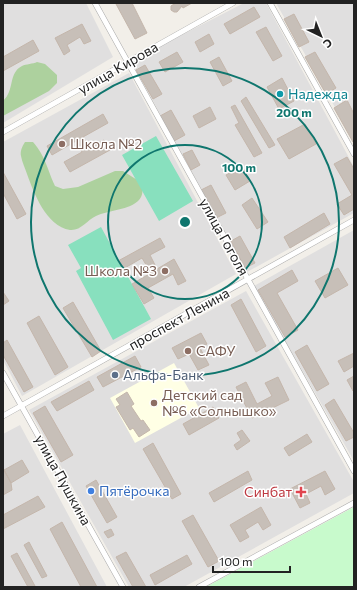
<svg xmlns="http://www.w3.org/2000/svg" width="357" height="590" font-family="Commissioner,sans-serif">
<rect width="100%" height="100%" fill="#f2efe9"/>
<path fill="#e0dfdf" d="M3 3H86L113 57 3 123Z
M244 3H266L354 167V213L247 272 131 61Z
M276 3H354V141Z
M129 73 236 274 22 396 3 360V142Z
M354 230V461L254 286Z
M246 291 354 482V493L184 587H129L29 410Z
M20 425 107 587H3V434Z"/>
<path fill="#ffffe5" d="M174 363 199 408 135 443 110 398Z"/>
<path fill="#add19e" d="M37 62 45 64 57 75V83L49 91 3 116V101C15 90 8 73 22 66 26 64 33 64 37 62Z
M25 142H33C46 157 47 169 55 186L63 189 78 187 115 171H123L142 183C143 189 143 196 139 200 130 210 108 210 96 216 87 220 81 231 70 230 46 226 34 193 27 174 25 168 22 162 21 156 20 151 22 147 25 142Z"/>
<path fill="#c8facc" d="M354 507V587H206Z"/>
<path fill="#88e0be" d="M156 136 193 201 159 221 122 155Z
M101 227 151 319 113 340 76 271 81 268 68 245Z"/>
<path fill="#c7bfb8" stroke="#c4b6ab" d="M118 3H132L147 33 135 39 116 4Z
M177 3H192L183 8 182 6 177 12H174L171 10V6L174 4Z
M254 7 260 17 230 34 224 24Z
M294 14 309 42 299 47 284 19Z
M82 24 91 41 84 44 80 37 67 45 70 51 64 55 55 38Z
M266 27 282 56 273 61 256 32Z
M209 34 214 44 200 52 195 42Z
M33 40 39 51 3 71V57Z
M177 52 183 62 165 72 159 62Z
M315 52 336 88 326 94 305 57Z
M219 57 232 81 223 86 210 62Z
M145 65 162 94 153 99 136 70Z
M282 78 294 101 279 109 267 87Z
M246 97 275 145 269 148 241 101Z
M347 100 354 114V142H353L334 108Z
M235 105 262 153 254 157 235 125 239 123 231 107Z
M210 107 216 119 199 128 193 116Z
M171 110 185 135 174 141 160 116Z
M103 114 108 123 83 137 89 148 104 140 110 150 70 172 64 162 82 152 76 141 52 155 47 146Z
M305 124 316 144 289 159 277 139Z
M192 150 200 165 191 170 183 154Z
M347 157 354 169V209L344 215 337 204 352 195 334 164Z
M242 166 250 181 235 190 226 175Z
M3 172 26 214 17 219 3 193Z
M211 185 226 213 216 218 201 190Z
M252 198 268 222 257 229 242 205Z
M324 213 330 224 290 248 284 237Z
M240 236 255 263 245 268 231 241Z
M160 238 165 247 150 255 157 269 174 259 186 281 178 285 173 274 148 288 154 298 144 304 132 284 151 273 142 258 123 269 118 261Z
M338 268 348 285 325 298 315 281Z
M292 270 298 281 277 293 298 330 285 337 258 290Z
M3 292 9 301 3 305Z
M241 299 266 346 256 352 231 305Z
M73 302 101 351 92 357 63 308Z
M39 316 68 367 55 375 27 323Z
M201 333 207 344 200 348 209 365 198 370 189 354 178 359 172 348Z
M7 340 33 387 24 392 3 355V343Z
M307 345 329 384 317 391 295 352Z
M354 353V366L344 372 338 361Z
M135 356 141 367 103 387 97 377Z
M354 376V390L353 391 347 380Z
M278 377 289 400 252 418 236 387 246 382 257 404 272 396 265 383Z
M89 381 94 390 57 411 51 402Z
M127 392 134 404 131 406 141 421 143 420 150 430 139 437 133 428 130 430 116 407 120 405 116 399Z
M334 399 354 433V437L346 441 325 405Z
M45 406 73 455 61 462 33 413Z
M213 407 219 418 189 435 183 424Z
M242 430 250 441 237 450 234 445 241 440 237 433Z
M307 434 312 442 289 456 284 448Z
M153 443 181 494 172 499 143 449Z
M22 460 29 472 11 483 4 470Z
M3 468 11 483 12 490 3 495Z
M248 471 252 480 214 502 209 493Z
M325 471 335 489 325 495 321 486 306 494 310 503 300 508 290 489Z
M96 480 117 517 107 523 86 486Z
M38 496 45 507 3 529V515Z
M261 507 271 525 263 530 258 522 245 530 249 537 240 542 230 525Z
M193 515 219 561 208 567 182 521Z
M62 522 97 587H81L50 529Z
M111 529 114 535 108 538 104 532Z
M29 542 47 576 42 578 24 545Z
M126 552 146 587H133L116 557Z
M17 553 35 586 33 587H28L11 556Z
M187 555 192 564 155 585 150 575Z"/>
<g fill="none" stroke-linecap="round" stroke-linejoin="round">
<defs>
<path id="minor" d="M95 3 354 471
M270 3 354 154
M3 132 233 3
M3 373 123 587
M3 416 354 220
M199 587 354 503"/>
</defs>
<use href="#minor" stroke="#a9a9a9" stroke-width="6"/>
<use href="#minor" stroke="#fff" stroke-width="5"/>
</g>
<g fill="none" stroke="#0f766e" stroke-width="2">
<circle cx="185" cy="222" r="77"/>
<circle cx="185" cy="222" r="154"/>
</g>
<circle fill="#0f9aa8" stroke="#fff" stroke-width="1.5" cx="280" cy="94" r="4"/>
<g fill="#8d6e63" stroke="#fff" stroke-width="1.5">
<circle cx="62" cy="144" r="4"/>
<circle cx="165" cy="271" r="4"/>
<circle cx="188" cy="351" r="4"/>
<circle cx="154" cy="403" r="4"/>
</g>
<circle fill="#5c6f8a" stroke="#fff" stroke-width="1.5" cx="115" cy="375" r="4"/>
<circle fill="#3f7fe0" stroke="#fff" stroke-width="1.5" cx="91" cy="491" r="4"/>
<path fill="#e0444e" stroke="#fff" stroke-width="1.5" d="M299 486h4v4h4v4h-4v4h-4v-4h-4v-4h4z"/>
<g text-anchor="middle" stroke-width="3" stroke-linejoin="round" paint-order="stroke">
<g font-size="14" fill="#222" stroke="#fff">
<text transform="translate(118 68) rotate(-30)" y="5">улица Кирова</text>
<text transform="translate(224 237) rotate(61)" y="5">улица Гоголя</text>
<text transform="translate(179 319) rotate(-29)" y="5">проспект Ленина</text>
<text transform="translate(63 480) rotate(61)" y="5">улица Пушкина</text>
</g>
<g font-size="14" fill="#0d838f" stroke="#fff" text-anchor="start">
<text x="288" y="99">Надежда</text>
</g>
<g font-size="14" fill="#785e54" stroke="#fff" text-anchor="start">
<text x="70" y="149">Школа №2</text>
<text x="157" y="276" text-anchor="end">Школа №3</text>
<text x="196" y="356">САФУ</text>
<text x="162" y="400">Детский сад<tspan x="162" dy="16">№6 «Солнышко»</tspan></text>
</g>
<g font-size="14" fill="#4e5e75" stroke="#fff" text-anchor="start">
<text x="123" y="380">Альфа-Банк</text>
</g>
<g font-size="14" fill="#366cbe" stroke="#fff" text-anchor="start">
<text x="99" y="496">Пятёрочка</text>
</g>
<g font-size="14" fill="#be3a42" stroke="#fff" text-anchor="end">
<text x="292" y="497">Синбат</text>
</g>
</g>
<circle cx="185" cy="222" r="6" fill="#0f766e" stroke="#fff" stroke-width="2"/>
<g font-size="12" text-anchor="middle" font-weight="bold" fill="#0f766e" stroke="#fff" stroke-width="3" stroke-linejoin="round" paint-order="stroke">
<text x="294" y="117">200 m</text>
<text x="239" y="172">100 m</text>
</g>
<rect width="357" height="590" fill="none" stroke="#222222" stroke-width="8"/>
<g transform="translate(321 36) rotate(137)" stroke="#ffffff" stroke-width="3" paint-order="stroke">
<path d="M0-3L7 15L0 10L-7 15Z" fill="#222222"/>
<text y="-6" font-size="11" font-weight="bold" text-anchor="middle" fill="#222222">С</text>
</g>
<path d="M213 566v6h77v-6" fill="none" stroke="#222222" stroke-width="2"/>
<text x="219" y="566" font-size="12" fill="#222222" stroke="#ffffff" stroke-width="3" paint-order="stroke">100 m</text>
</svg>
